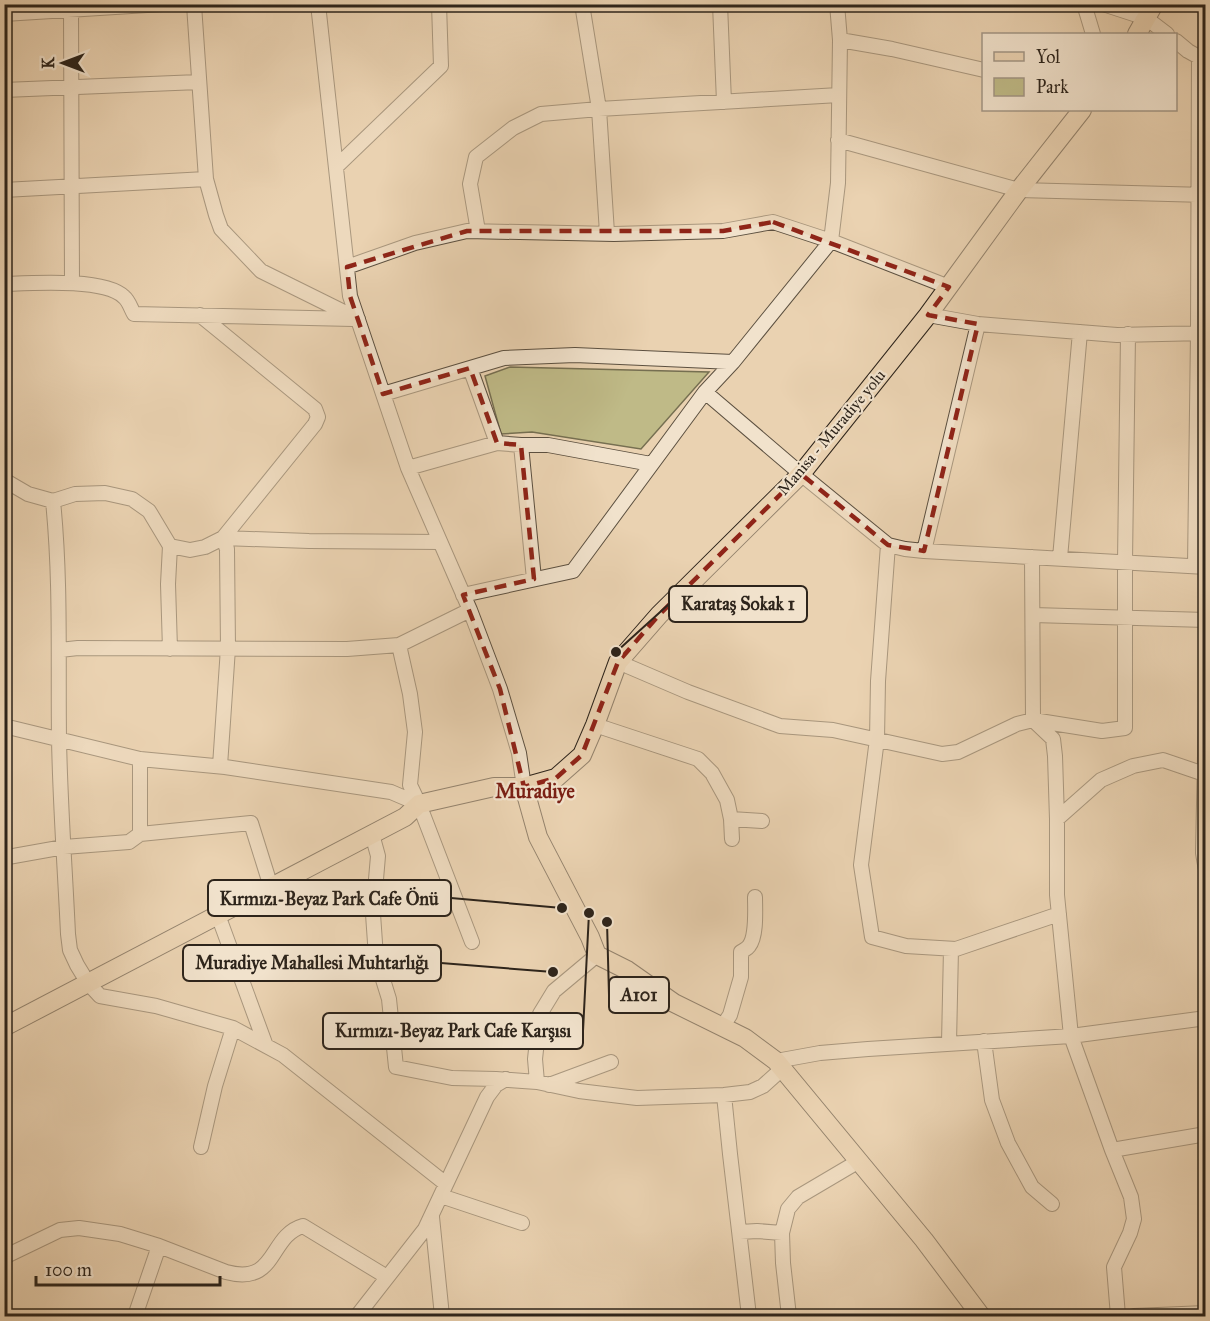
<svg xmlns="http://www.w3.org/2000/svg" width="1210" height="1321" font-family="'IM FELL Great Primer',serif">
<rect width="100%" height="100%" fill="#ead2b1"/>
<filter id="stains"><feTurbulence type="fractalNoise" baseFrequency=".00333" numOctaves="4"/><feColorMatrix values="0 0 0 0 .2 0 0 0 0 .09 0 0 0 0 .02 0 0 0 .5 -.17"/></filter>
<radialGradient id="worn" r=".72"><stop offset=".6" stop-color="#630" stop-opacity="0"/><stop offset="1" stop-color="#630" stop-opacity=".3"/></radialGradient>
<path fill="#bfba87" stroke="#766f51" stroke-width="1.5" d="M510 367 709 372 641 449 532 432 501 434 485 376Z"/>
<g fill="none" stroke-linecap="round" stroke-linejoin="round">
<defs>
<path id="minor" d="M318 4 350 296 408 468 470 610 500 689 519 753 524 787
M582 4 599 109 607 233
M720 4 724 102
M1084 4 1093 34
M1103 4 1146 18 1167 34
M194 5 206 179 216 215 221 229 261 271 358 319
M71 10 72 283
M4 14 163 4
M840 40 892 49 984 70
M1176 41 1188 51 1206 61
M4 90 199 82
M838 140 1019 190 1206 195
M337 166 441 66 439 4
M4 190 206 179
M478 231 470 184 476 157 513 128 541 114 599 109 839 95
M347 267 415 243 467 231 614 234 723 231 773 222 831 241 949 287
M4 284C32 283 105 278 124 297 129 301 131 309 134 314L353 319
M928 315 978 324 1117 335 1206 333
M470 368 497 443
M705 392 801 474 888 545 905 549 924 551 1206 567
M383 394 504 358 575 355 733 362
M521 445 534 579
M408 468 497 443 521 445H548L651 464
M4 480 28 494 53 501 75 494 105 493 132 499 149 511 170 546 168 584 170 649
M53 501C61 580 58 659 59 738 60 803 65 868 68 934L70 950 77 965 88 983 100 996 156 1006 233 1028 283 1055 446 1184
M223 538 309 541 440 542
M888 545 878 681 877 739 861 865 872 937 906 946 956 949 1059 914
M170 546 190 550 205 547 223 538 315 424 318 417 315 409 200 315
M924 551 978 324
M1032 557 1033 720 1102 731 1125 728V562L1128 334
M1060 558 1080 332
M1195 566 1198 333 1199 57
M463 595 573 571 705 392 733 362 831 241 838 183 840 40 837 4
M1033 615 1206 620
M399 645 410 694 415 732 410 785 419 804 472 942
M60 650 78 648 347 649 399 645 470 610
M618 662 688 692 780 726 833 730 942 754 958 752 1017 724 1033 720 1053 739 1055 756 1057 819
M1206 708 1203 853 1206 870
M595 725 698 759 712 773 727 800 731 819 732 839
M4 726 140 759 225 767 391 792 419 804
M140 759V834
M220 766 228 648 227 549 223 538
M731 819 762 821
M372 834 378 856 373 914 376 957 389 999 396 1067 452 1078 496 1079 537 1082 579 1091 637 1098 724 1095 750 1092 763 1086 783 1068
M8 857 64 847 129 842 140 834 251 823 271 887
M218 915 266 1046
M722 1027 730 1015 741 977V952C744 950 747 949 749 946 757 936 755 909 755 897
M984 1041 992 1100 1008 1143 1032 1187 1052 1204
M949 1043 951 949
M776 1061 820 1053 868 1049 1071 1036 1206 1018
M537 1082 535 1059 540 1014 554 991 597 955
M549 1085 611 1062
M724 1095 730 1154 749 1316
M201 1147 215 1086 233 1028
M1112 1150 1206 1134
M441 1196 522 1223
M432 1217 442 1316
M740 1232 757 1231 782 1233
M4 1257 60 1230 79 1228 120 1234 159 1246 226 1272C278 1286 268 1236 303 1226L387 1277
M135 1316 159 1246
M357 1316 425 1229 487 1097 496 1085 506 1079
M789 1316 783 1263 782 1233 788 1209 798 1197 859 1161
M1118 1316 1114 1267 1130 1233 1134 1219 1131 1197 1112 1150 1071 1036 1057 895V819L1101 780 1133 766 1163 760 1204 774
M1134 1316 1206 1313"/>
<path id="major" d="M1137 34 1154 4
M524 787 538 837 590 937 597 955 627 970 674 1003 745 1038 776 1061 924 1240 981 1316
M4 1027 405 817 419 804 494 787H524L556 778 582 755 595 725 618 662 659 615 801 474 928 315 1019 190 1082 110"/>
</defs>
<use href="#minor" stroke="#5c5040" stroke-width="16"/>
<use href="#major" stroke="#2d241b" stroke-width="20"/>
<use href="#minor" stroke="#f1e2cc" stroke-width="14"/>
<use href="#major" stroke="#ead2b1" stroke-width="18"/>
</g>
<path d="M0 0H1210V1321H0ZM773 222 949 287 928 315 978 324 924 551 888 545 801 474 659 615 618 662 582 755 556 778 524 787 500 689 463 595 534 579 521 445 497 443 470 368 383 394 350 296 347 267 467 231H723Z" fill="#ead2b1" fill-opacity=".55" fill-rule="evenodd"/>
<path fill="none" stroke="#8f2418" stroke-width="4.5" stroke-dasharray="12 8" stroke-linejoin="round" d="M773 222 949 287 928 315 978 324 924 551 888 545 801 474 659 615 618 662 582 755 556 778 524 787 500 689 463 595 534 579 521 445 497 443 470 368 383 394 350 296 347 267 467 231H723Z"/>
<g text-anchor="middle" stroke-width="4.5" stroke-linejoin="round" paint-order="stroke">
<g font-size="16" fill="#2d241b" stroke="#f1e2cc">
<text transform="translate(831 432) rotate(-50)" y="6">Manisa - Muradiye yolu</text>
</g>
<g font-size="20" font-weight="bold" fill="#7a1f14" stroke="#f1e2cc">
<text x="535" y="798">Muradiye</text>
</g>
</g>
<path fill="none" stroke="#2d241b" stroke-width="2" d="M616 652L669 604M562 908L451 898M553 972L441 963M607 922L609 995M589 913L583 1031"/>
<g fill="#2d241b" stroke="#f1e2cc" stroke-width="2">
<circle cx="616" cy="652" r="6"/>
<circle cx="562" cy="908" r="6"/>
<circle cx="553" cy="972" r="6"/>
<circle cx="607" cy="922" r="6"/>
<circle cx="589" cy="913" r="6"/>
</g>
<g fill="#f1e2cc" stroke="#2d241b" stroke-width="2">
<rect x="669" y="586" width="138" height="36" rx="6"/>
<rect x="208" y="880" width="243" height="36" rx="6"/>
<rect x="183" y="945" width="258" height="36" rx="6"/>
<rect x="609" y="977" width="60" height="36" rx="6"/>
<rect x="323" y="1013" width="260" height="36" rx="6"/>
</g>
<g font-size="18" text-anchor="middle" font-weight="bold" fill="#2d241b">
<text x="738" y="610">Karataş Sokak 1</text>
<text x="329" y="905">Kırmızı-Beyaz Park Cafe Önü</text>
<text x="312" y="969">Muradiye Mahallesi Muhtarlığı</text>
<text x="639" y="1001">A101</text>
<text x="453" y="1037">Kırmızı-Beyaz Park Cafe Karşısı</text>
</g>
<rect width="1210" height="1321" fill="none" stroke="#ead2b1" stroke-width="24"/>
<rect x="6" y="6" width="1198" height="1309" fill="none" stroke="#2d241b" stroke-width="3"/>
<rect x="12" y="12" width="1186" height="1297" fill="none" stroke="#2d241b" stroke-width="1.5"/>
<rect x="982" y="33" width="195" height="78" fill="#f1e2cc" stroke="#a39685" stroke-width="1.5"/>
<rect x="994" y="52" width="30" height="9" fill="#ead2b1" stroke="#a39685" stroke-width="1.5"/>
<text x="1036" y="63" font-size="18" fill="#2d241b">Yol</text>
<rect x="994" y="78" width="30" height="18" fill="#bfba87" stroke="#a39685" stroke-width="1.5"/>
<text x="1036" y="93" font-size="18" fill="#2d241b">Park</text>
<g transform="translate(63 63) rotate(270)" stroke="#f1e2cc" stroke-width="4.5" paint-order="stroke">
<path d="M0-4.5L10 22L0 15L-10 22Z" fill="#2d241b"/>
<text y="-9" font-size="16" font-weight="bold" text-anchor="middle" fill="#2d241b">K</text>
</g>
<path d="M36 1276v9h184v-9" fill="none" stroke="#2d241b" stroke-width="3"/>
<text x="45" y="1276" font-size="18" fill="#2d241b" stroke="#f1e2cc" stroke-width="4.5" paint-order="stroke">100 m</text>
<rect width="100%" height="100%" filter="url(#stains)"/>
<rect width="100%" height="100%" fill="url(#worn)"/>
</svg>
